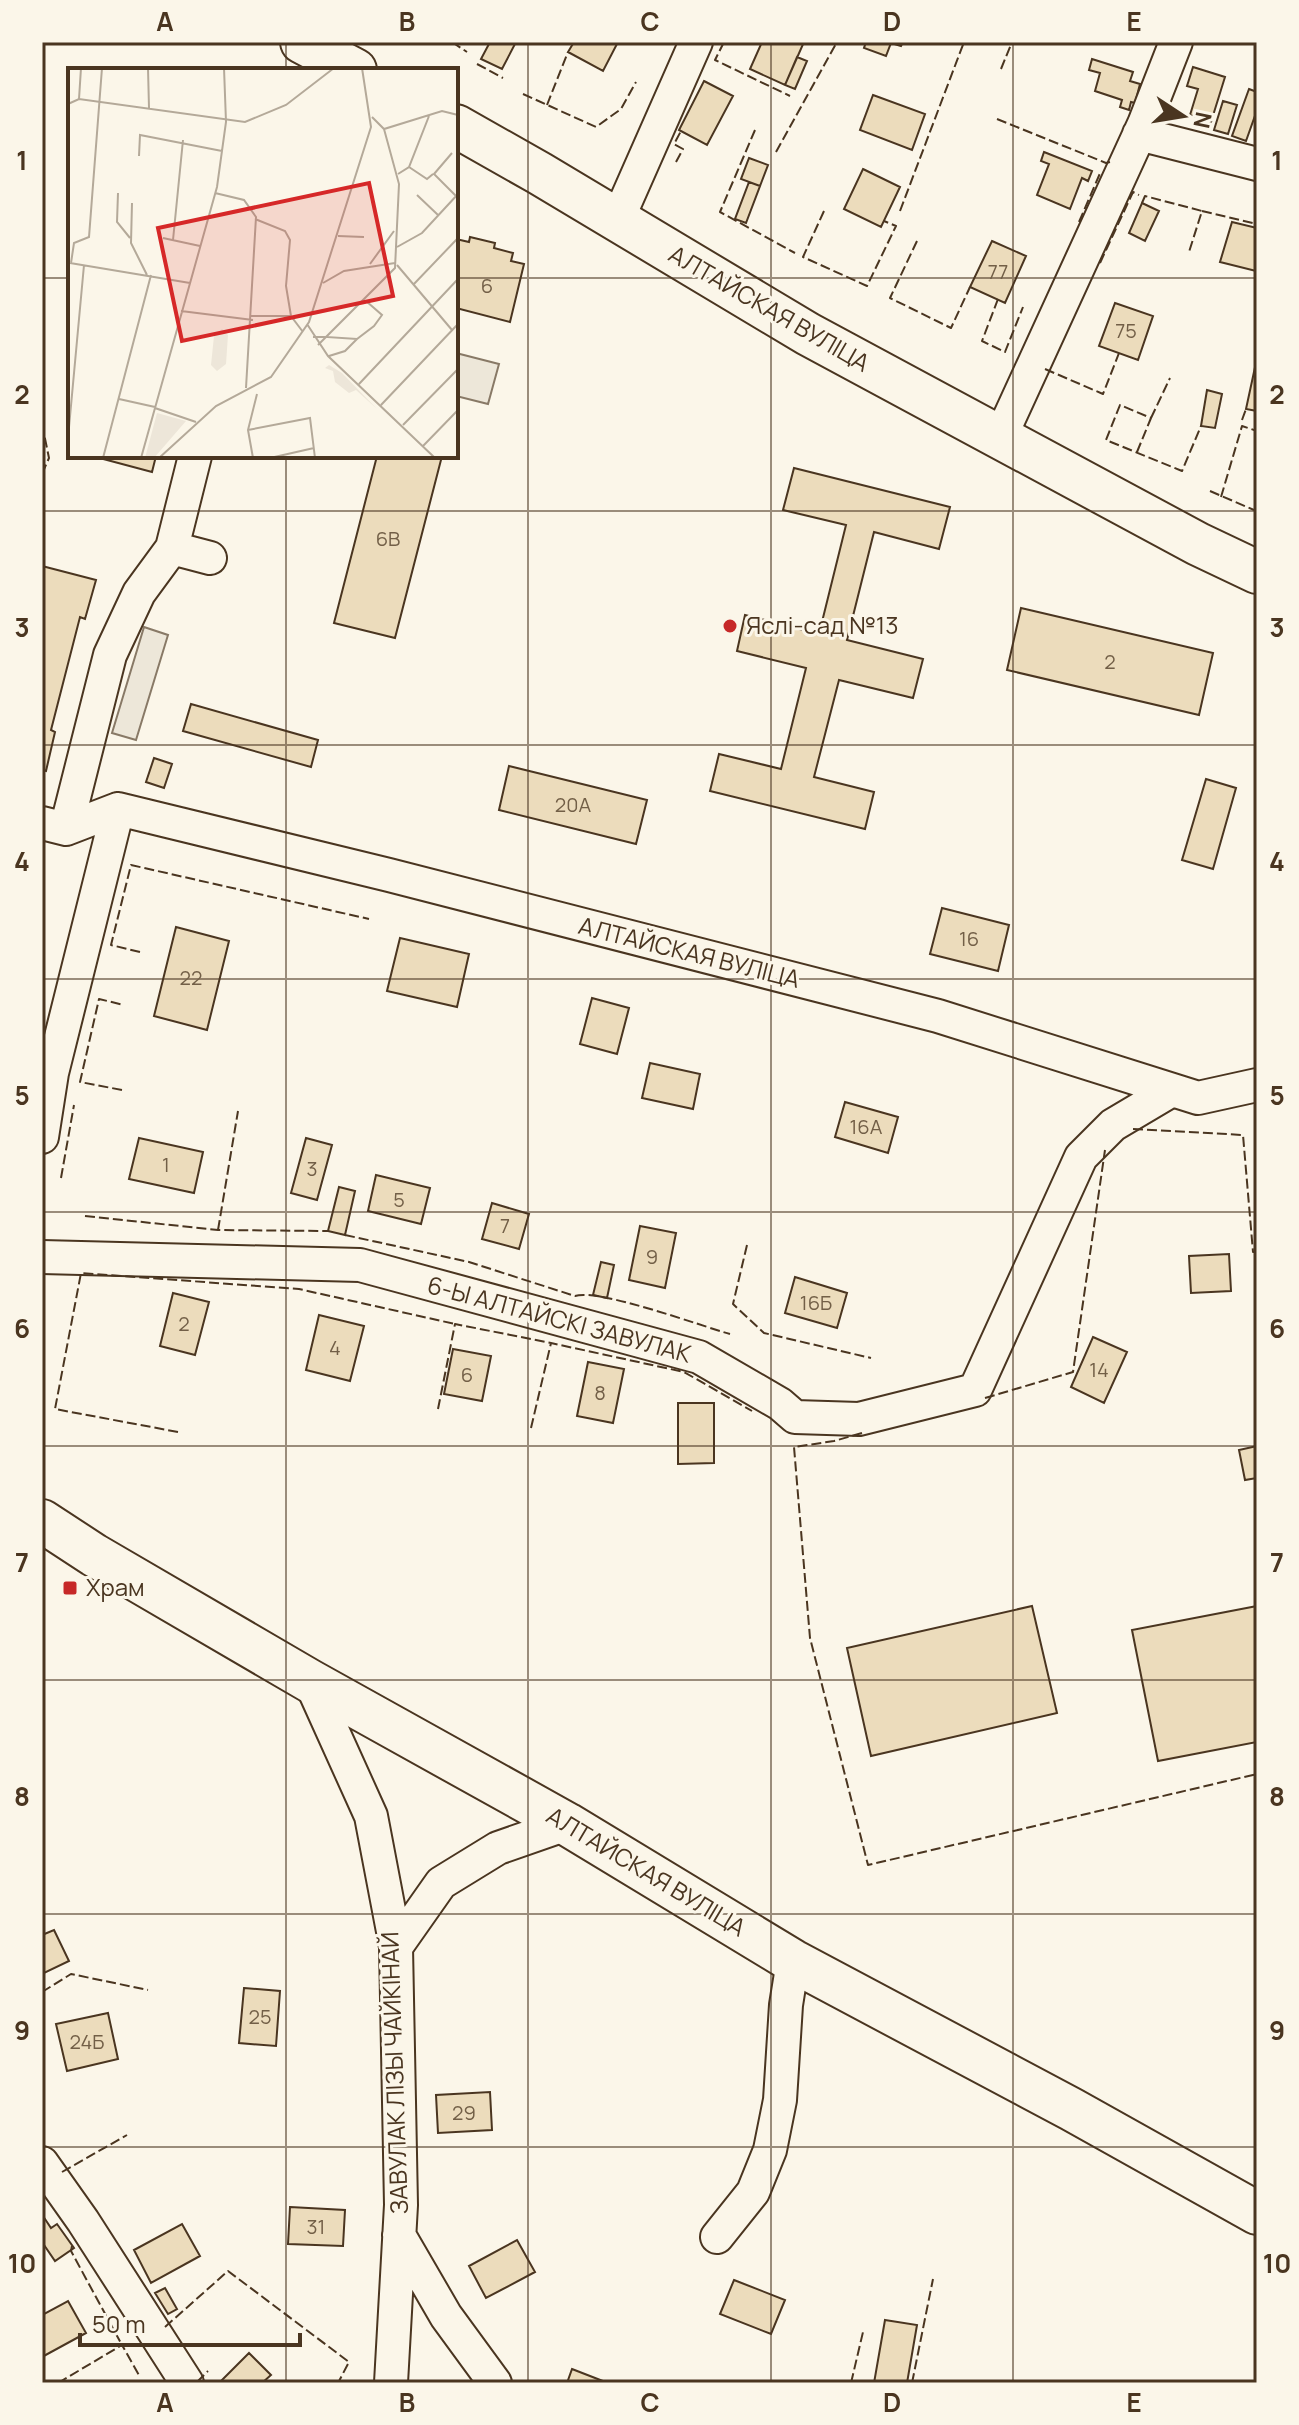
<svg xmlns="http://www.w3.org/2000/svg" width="1299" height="2425" font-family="Manrope,sans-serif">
<rect width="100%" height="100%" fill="#fbf6e9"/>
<path fill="#ede7d9" stroke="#887966" stroke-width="2" d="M456 353 499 364 488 404 456 396Z
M144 627 168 635 136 740 112 733Z"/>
<path fill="#ecdcbc" stroke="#4a3520" stroke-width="2" d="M490 42H516L502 69 481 59Z
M574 42H618L603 71 568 52Z
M762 42H804L785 85 750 69Z
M866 42H903L901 46 891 43 886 56 864 48Z
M797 57 807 61 795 89 785 85Z
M1092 59 1133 72 1130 81 1140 84 1135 103 1131 102 1129 110 1120 107 1122 100 1095 91 1100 73 1089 70Z
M1193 67 1225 77 1211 122 1190 115 1198 89 1187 86Z
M704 81 733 96 707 145 679 130Z
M1249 89 1257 92V110L1246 141 1232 136Z
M873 95 925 114 912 150 860 130Z
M1223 101 1237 105 1228 134 1214 130Z
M1044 152 1092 171 1088 181 1082 178 1070 209 1037 195 1049 164 1041 161Z
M749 158 768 165 760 186 741 179Z
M863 169 900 187 881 227 844 209Z
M749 182 760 186 746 223 735 219Z
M1142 203 1159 211 1145 241 1129 233Z
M1232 222 1257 228 1256 271 1220 262Z
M470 237 495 243 494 248 513 253 511 261 524 264 510 322 456 308V239L469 242Z
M992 241 1026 256 1005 303 970 287Z
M1115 303 1153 316 1138 360 1099 346Z
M1257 358V411L1246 409Z
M1207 390 1222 394 1215 428 1201 426Z
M92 456H156L152 472Z
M377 456H442L395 638 334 623Z
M794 468 950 507 939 549 874 532 847 640 923 659 913 698 839 680 814 777 874 792 865 829 710 791 719 754 781 769 806 668 737 651 745 615 819 634 846 525 783 510Z
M42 566 96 580 85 619 80 617 51 730 55 732 46 771 42 770Z
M1021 608 1213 653 1199 715 1007 670Z
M191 704 318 740 311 767 183 731Z
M154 758 172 764 164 788 146 782Z
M509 766 647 800 636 844 499 810Z
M1206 779 1236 788 1213 869 1182 860Z
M942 908 1009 925 998 971 930 954Z
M176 927 229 941 207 1030 154 1016Z
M400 938 469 954 457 1007 387 991Z
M592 998 629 1008 617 1054 580 1044Z
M650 1063 700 1074 693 1109 642 1098Z
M845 1102 898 1117 888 1153 835 1137Z
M139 1138 203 1152 194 1193 129 1179Z
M306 1138 332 1145 317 1200 291 1193Z
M376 1175 430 1188 421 1224 368 1211Z
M339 1187 355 1191 345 1235 328 1231Z
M492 1203 529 1214 519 1249 482 1239Z
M640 1226 676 1233 665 1288 629 1280Z
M1229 1254 1231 1291 1191 1293 1189 1256Z
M601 1262 614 1265 607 1298 593 1295Z
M795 1277 847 1293 837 1328 785 1313Z
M173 1293 209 1302 195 1355 160 1346Z
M319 1315 364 1326 350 1381 306 1370Z
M1093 1337 1127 1352 1104 1403 1071 1387Z
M453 1349 491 1356 482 1401 444 1394Z
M588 1362 624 1369 613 1423 577 1416Z
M678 1403H714V1463L678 1464Z
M1257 1446V1478L1245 1480 1239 1450Z
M1032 1606 1057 1713 871 1756 847 1648Z
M1257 1606V1742L1158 1761 1132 1630Z
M54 1930 69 1961 42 1974V1935Z
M244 1988 280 1991 276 2046 239 2043Z
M108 2013 118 2059 67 2071 56 2024Z
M490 2092 492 2130 438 2133 436 2095Z
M290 2207 345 2210 343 2246 288 2244Z
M45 2219 51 2228 57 2224 74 2248 55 2261 42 2242V2222Z
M182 2224 200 2256 151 2283 134 2250Z
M517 2240 535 2272 486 2298 469 2266Z
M734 2280 785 2300 771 2334 720 2314Z
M165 2288 177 2309 168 2314 155 2293Z
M68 2301 86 2333 42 2357V2315Z
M885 2320 917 2325 907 2383H874Z
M249 2353 271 2375 262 2383H219Z
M572 2369 608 2383H567Z"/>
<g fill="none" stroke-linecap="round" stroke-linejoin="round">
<defs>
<path id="minor" d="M1139 134 1257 164
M617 221 696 42
M1000 438 1144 124 1176 42
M172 548 210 558
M42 823 66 829 118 809 389 875 938 1016 1198 1098 1257 1085
M66 829 110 655 139 593 172 548 195 456
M42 1137 52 1073 118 809
M42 1257 360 1265 699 1357 780 1404 795 1417 859 1419 975 1390 1081 1157 1113 1125 1172 1090
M310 1681 371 1816 396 1947 401 2205 391 2383
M396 1947 441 1883 498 1848 567 1824
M42 2163 83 2221 187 2383
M399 2235 446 2316 495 2383
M717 2237 753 2192 770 2150 780 2100 786 2005 793 1961"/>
<path id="major" d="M302 42 355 70
M456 126 539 173 808 334 1198 544 1257 572
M42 1521 94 1555 310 1681 567 1824 793 1961 1071 2109 1257 2213"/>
</defs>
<use href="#minor" stroke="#4a3520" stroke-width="36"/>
<use href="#major" stroke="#4a3520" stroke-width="46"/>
<use href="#minor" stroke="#fbf6e9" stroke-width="32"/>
<use href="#major" stroke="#fbf6e9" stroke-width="42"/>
<path stroke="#4a3520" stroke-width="2" stroke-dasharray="10 4" stroke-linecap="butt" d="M452 42 467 52
M724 42 715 60 790 96
M477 64 503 78
M1001 69 1012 42
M523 94 596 127 621 109 636 82
M547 105 568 52
M997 119 1106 163 1110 162
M755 130 720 212 795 253
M776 152 837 42
M676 162 683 149 674 144 681 131
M1142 203 1145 196 1202 211 1189 252
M824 211 803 257 867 286 896 226 884 221
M900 211 964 42
M1202 211 1257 224
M1079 222 1101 171
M917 241 890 298 951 328 970 287
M1100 263 1133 192 1139 195
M998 299 982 341 1005 352 1023 307
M1045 369 1103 394 1119 353
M1151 418 1170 378
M1242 420 1246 409
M42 424 49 458 42 474
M1137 452 1151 418 1120 405 1106 440 1182 471 1201 426
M1210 491 1254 510
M1221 497 1242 426 1257 431
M140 952 111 945 131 865 369 919
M122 1090 80 1082 99 999 124 1005
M1133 1129 1243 1135 1253 1252H1257
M61 1178 74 1105
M85 1216 218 1230 328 1231
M218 1230 238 1111
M345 1235 469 1262 575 1296C598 1288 701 1326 730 1334
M747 1245 733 1304 764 1333 871 1358
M985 1398 1073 1372 1105 1150
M438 1409 455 1324 551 1343
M531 1428 551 1343 684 1372 752 1411
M178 1432 55 1409 81 1273 299 1289 455 1324
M862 1433 834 1441 794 1447 810 1638 868 1865 1257 1774
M42 1992 71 1974 148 1990
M62 2172 127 2135
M72 2246 71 2251 122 2345
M165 2327 228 2271 349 2362 338 2383
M197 2382 208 2371
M58 2383 122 2345 140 2377
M851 2383 863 2332
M912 2383 933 2279"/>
</g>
<path fill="none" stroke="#4a3520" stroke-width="2" stroke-opacity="0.55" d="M286 42V70M528 42V2383M771 42V2383M1013 42V2383M42 278H70M456 278H1257M286 456V2383M42 511H1257M42 745H1257M42 979H1257M42 1212H1257M42 1446H1257M42 1680H1257M42 1914H1257M42 2147H1257"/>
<g fill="#c62828" stroke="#fbf6e9" stroke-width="3">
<circle cx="730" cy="626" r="8"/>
<rect x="62" y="1580" width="16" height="16" rx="4"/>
</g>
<g text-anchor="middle" stroke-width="6" stroke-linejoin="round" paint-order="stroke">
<g font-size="20" fill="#725f47">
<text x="998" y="279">77</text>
<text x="487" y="293">6</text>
<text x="1126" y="338">75</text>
<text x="388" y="546">6В</text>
<text x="1110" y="669">2</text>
<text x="573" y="812">20А</text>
<text x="969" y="946">16</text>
<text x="191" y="985">22</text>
<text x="866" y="1134">16А</text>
<text x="166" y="1172">1</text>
<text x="312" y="1176">3</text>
<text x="399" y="1207">5</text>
<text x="505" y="1233">7</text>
<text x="652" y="1264">9</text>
<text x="816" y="1310">16Б</text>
<text x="184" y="1331">2</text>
<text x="335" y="1355">4</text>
<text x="1099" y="1377">14</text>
<text x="467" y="1382">6</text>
<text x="600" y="1400">8</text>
<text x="260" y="2024">25</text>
<text x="87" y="2049">24Б</text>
<text x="464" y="2120">29</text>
<text x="316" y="2234">31</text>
</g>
<g font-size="24" fill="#4a3520" stroke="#fbf6e9">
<text transform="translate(769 309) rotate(30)" y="8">АЛТАЙСКАЯ ВУЛІЦА</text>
<text transform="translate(689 953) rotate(14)" y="8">АЛТАЙСКАЯ ВУЛІЦА</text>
<text transform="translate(559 1320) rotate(15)" y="8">6-Ы АЛТАЙСКІ ЗАВУЛАК</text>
<text transform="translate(646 1872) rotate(31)" y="8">АЛТАЙСКАЯ ВУЛІЦА</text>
<text transform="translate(395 2073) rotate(-92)" y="8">ЗАВУЛАК ЛІЗЫ ЧАЙКІНАЙ</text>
</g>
<g font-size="24" fill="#4a3520" stroke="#fbf6e9" text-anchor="start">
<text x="746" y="634">Яслі-сад №13</text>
<text x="86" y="1596">Храм</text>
</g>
</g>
<g transform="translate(68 68)">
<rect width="390" height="390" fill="#fbf6e9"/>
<path d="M154 261 160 267 158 296 149 303 143 297 146 268ZM261 297 274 305 309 341 288 322 281 325 267 314 265 303 257 300ZM89 345 118 353 86 390H77Z" fill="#ede6d9"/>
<path fill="none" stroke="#b4a999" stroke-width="2" d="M80 0 81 40M11 31 13 0M0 36 11 31 177 54 218 37 266 0M304 49 316 61 374 43 390 47M384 85 366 106 388 128M71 88 72 67 154 83M341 99 359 111 365 106M330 106 341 99 361 48M50 125 49 154 62 170M147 125 176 132 188 149 178 320M349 127 370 147M64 135 63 175 79 207M187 151 217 163 222 172 218 218 223 248 235 264M270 168 296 169M95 170 132 178M105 172 115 72M329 179 354 165 390 126M2 195 122 215M3 195 6 175 21 169 34 0M302 196 326 163M329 197 384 262M255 215 276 203 327 195M345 217 390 170M298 233 314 247 306 258 289 271 258 269 327 200 331 116 316 61M113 243 185 252M182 248H223M239 256 260 288 367 390M245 269H258L250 277M261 288 277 283 289 271M291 316 390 211M51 331 87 339M313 337 390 256M128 354 87 340 149 119 158 54 156 0M335 357 390 301M180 362 242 350 247 390M0 370 16 197M355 378 390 342M35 390 83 207M73 390 87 340M91 390 148 338 203 309 241 254 303 59 294 0M185 390 180 362 189 326M202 390 246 380"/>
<path fill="#d62828" fill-opacity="0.15" stroke="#d62828" stroke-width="4" d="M301 115 325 228 114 273 90 160Z"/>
<rect width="390" height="390" fill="none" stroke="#4a3520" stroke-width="4"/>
</g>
<rect width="1299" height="2425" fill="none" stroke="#fbf6e9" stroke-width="88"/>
<g transform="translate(1183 116) rotate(102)" stroke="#fbf6e9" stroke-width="6" paint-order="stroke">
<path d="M0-6L14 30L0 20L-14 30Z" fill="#4a3520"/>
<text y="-12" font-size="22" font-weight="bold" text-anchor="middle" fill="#4a3520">N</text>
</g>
<path d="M80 2333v12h220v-12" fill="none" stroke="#4a3520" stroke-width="4"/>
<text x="92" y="2333" font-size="24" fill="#4a3520" stroke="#fbf6e9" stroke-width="6" paint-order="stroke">50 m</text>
<rect x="44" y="44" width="1211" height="2337" fill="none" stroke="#4a3520" stroke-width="3"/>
<g font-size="26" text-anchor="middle" font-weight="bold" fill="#4a3520">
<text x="165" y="31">A</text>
<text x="407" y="31">B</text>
<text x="650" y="31">C</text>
<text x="892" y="31">D</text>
<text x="1134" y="31">E</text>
<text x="22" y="170">1</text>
<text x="1277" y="170">1</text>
<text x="22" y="404">2</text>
<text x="1277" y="404">2</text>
<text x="22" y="637">3</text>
<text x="1277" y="637">3</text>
<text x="22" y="871">4</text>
<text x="1277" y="871">4</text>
<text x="22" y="1105">5</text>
<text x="1277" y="1105">5</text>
<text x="22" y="1338">6</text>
<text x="1277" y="1338">6</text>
<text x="22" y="1572">7</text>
<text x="1277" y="1572">7</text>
<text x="22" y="1806">8</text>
<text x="1277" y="1806">8</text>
<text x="22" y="2040">9</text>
<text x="1277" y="2040">9</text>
<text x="22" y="2273">10</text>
<text x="1277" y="2273">10</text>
<text x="165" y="2412">A</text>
<text x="407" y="2412">B</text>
<text x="650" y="2412">C</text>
<text x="892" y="2412">D</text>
<text x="1134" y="2412">E</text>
</g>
</svg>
